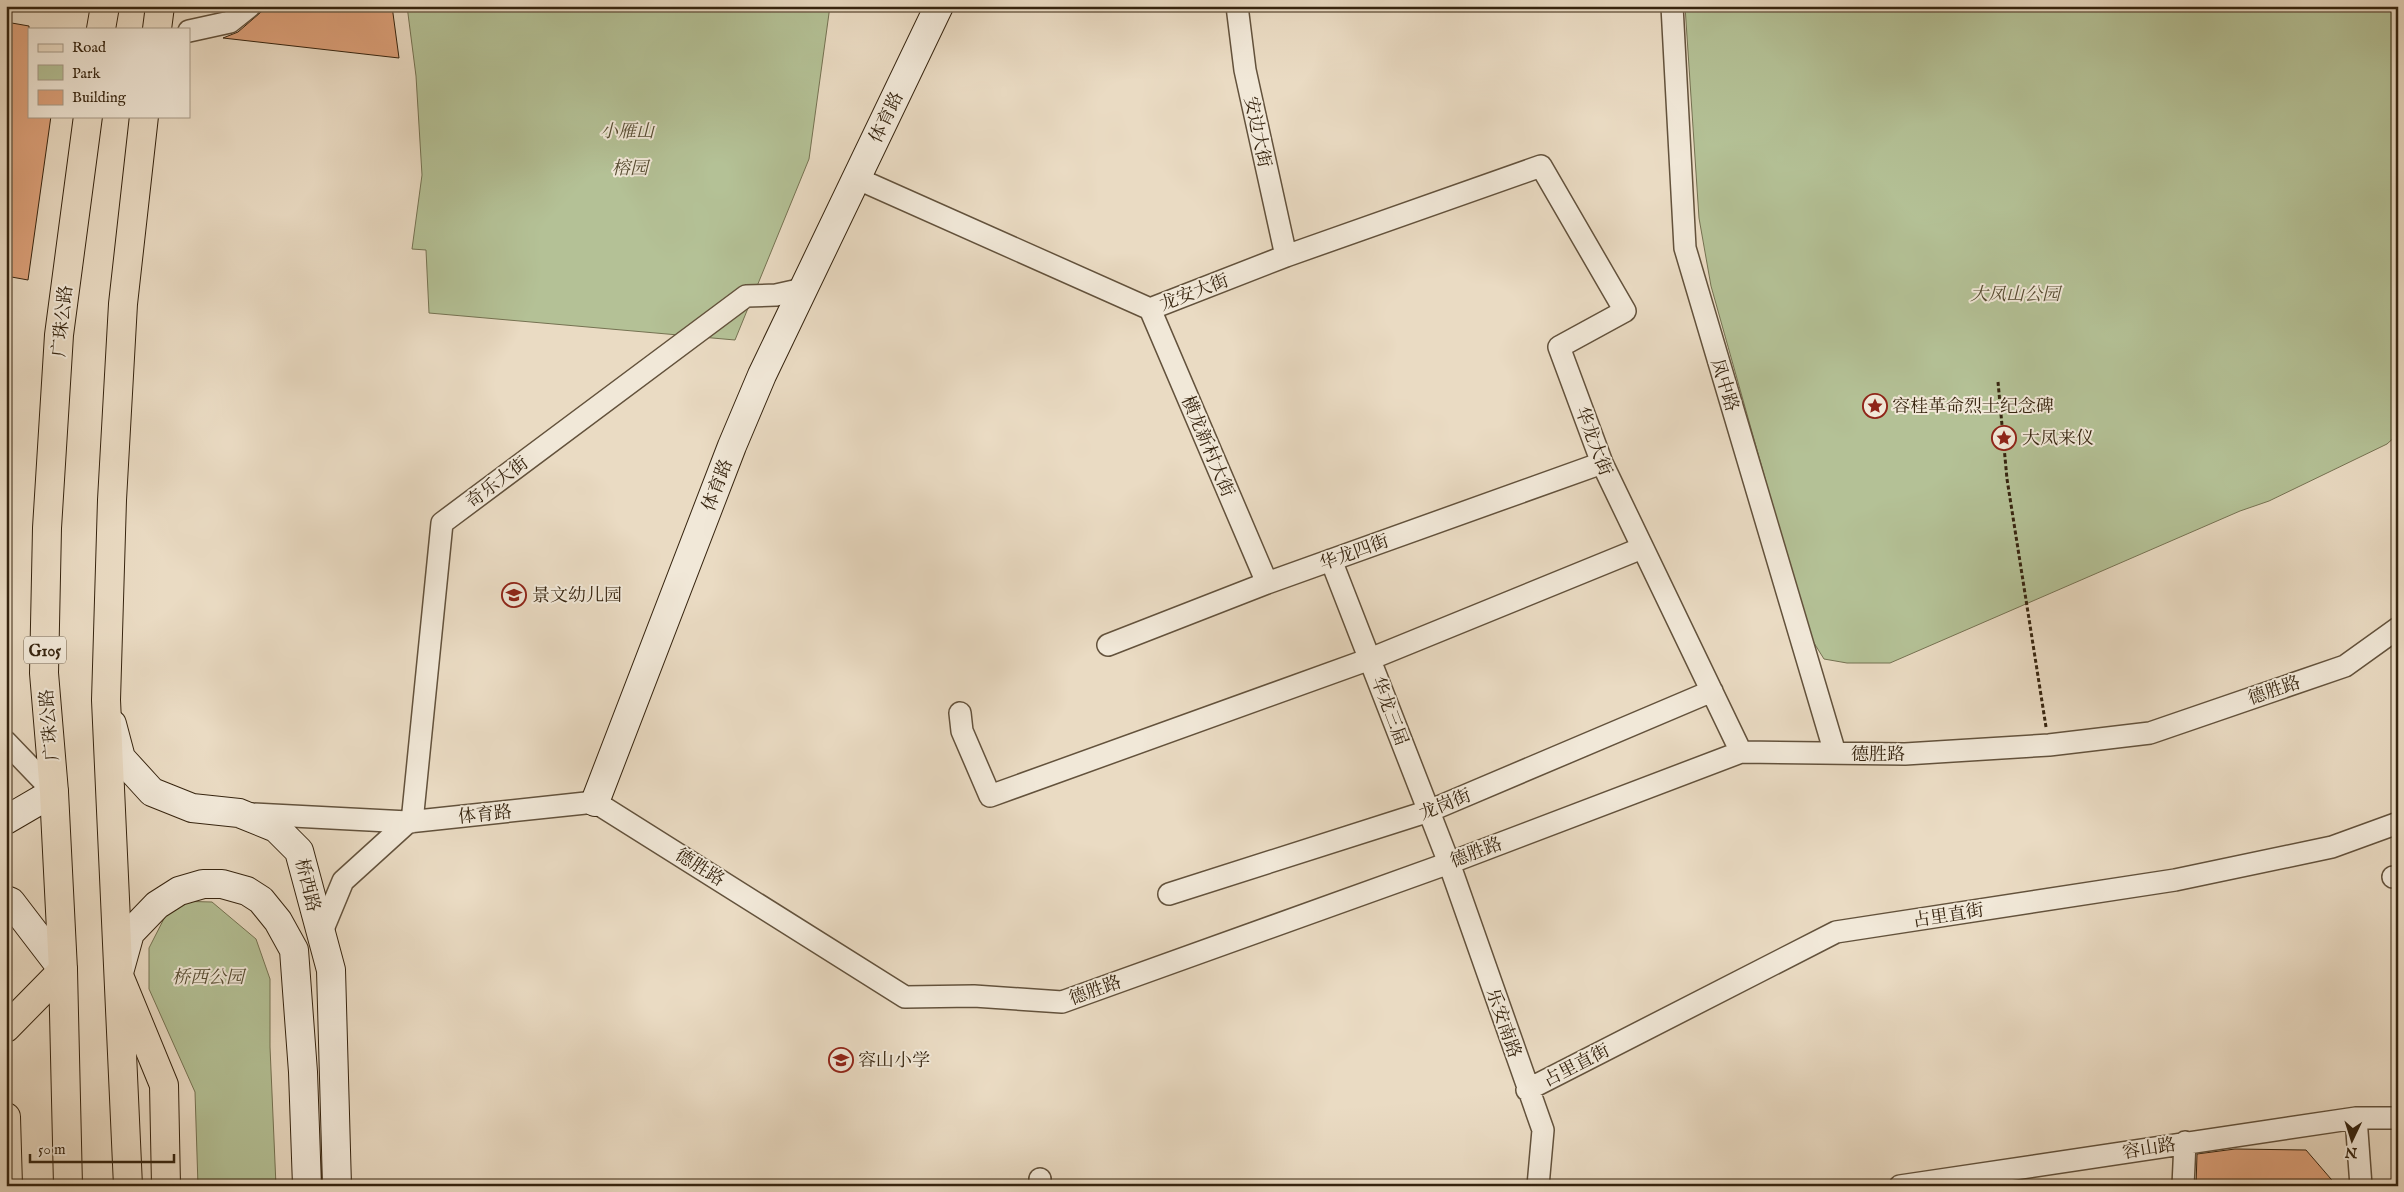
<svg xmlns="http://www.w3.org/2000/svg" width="2404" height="1192" font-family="'IM FELL English','Noto Serif SC',serif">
<rect width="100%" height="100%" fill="#eadbc3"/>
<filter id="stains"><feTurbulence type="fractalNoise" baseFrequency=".004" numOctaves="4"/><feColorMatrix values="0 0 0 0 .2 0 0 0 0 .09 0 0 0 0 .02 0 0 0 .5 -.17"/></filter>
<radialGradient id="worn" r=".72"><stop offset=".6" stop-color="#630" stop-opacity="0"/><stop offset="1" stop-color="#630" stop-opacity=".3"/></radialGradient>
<path fill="#b4c196" stroke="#757252" d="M407 6H830L809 159 735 340 429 313 426 250 412 249 422 175 416 76Z
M1685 6H2398V434L2387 444 2269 501 2240 511 1890 663H1847L1824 659 1809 635 1711 286 1699 218Z
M173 901 212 902 256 939 270 979V1047L276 1186H198L195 1092 149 989V948Z"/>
<path fill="#dda17a" stroke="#36240f" d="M268 6H392L399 58 223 38 238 32Z
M6 22 29 26V116H51L28 280 6 276Z
M2235 1149 2306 1150 2337 1186H2196L2197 1154Z"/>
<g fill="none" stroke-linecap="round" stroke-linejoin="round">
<defs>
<path id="street" d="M1237 6 1245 70 1286 256
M1672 6 1685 248 1835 753
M189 31 230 22 250 6
M856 178 1150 309 1286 256 1541 166 1625 311 1559 347 1602 463 1741 752
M1150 309 1267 583
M1331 560 1449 863 1543 1130 1538 1186
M1108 645 1267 583 1602 463
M960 713 962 731 990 796 1370 659 1642 548
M6 742 54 792
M252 814 408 822 595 802 905 997 974 996 1062 1002 1449 863 1741 752 1905 754 2049 745 2150 733 2345 666 2398 628
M412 822 442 523 746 296 776 295 803 289
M2393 877H2398
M1169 894 1429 811 1712 691
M321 934 343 881 408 822
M1527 1090 1836 932 2175 880 2332 847 2398 823
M2356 1118 2361 1186
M1040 1179V1186
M1900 1186 2356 1118H2398
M2183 1186 2185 1142"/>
<path id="secondary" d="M112 724 121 758 152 792 192 808 239 813 276 828 299 851 331 970 337 1186
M595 802 732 446 762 375 939 6
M6 820 54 792
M6 900 11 902 63 970
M120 969 130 933 157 905 179 891 203 884H222L247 891 261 900 278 921 294 950 303 1072 307 1186"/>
<path id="primary" d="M120 978 164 1085 166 1186
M6 1028 63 970
M6 1117 8 1186"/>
<path id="highway" d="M101 29 105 6
M157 29 160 6
M68 1186 63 970 54 792 44 673 47 528 59 335 88 116
M128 1186 106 700 112 500 123 304 144 116"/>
</defs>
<use href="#street" stroke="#63523c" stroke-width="24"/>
<use href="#secondary" stroke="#36240f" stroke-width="30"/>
<use href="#primary" stroke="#36240f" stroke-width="30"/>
<use href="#highway" stroke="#36240f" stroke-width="30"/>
<path stroke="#36240f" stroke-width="3" stroke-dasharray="4 2.5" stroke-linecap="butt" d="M1998 382 2007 479 2046 727"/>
<use href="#street" stroke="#f1e8d8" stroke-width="21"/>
<use href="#secondary" stroke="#f1e8d8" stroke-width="28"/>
<use href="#primary" stroke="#eadbc3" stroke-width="28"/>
<use href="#highway" stroke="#eadbc3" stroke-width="28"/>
</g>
<defs>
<symbol id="sight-ring" viewBox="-11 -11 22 22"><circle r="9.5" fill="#f1e8d8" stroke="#8f2418" stroke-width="1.5"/><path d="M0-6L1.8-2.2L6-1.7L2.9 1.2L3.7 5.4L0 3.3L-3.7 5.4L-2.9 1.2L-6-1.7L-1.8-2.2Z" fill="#8f2418"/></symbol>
<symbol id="school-ring" viewBox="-11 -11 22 22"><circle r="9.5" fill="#f1e8d8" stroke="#8f2418" stroke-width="1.5"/><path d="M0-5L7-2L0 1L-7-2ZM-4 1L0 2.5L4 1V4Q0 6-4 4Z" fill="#8f2418"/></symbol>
</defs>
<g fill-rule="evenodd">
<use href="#sight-ring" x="1861" y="392" width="28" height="28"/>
<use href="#sight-ring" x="1990" y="424" width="28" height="28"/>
<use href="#school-ring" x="500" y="581" width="28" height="28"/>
<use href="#school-ring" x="827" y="1046" width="28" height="28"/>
</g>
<g text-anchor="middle" stroke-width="4" stroke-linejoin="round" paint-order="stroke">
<rect fill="#f1e8d8" stroke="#6e5f4b" stroke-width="1" x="24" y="636.5" width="42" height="27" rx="4"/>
<g font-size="16" font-weight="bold" fill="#36240f">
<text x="45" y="656">G105</text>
</g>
<g font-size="18" fill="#36240f" stroke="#f1e8d8">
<text transform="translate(886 117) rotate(-64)" y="6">体育路</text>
<text transform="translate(1258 132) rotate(78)" y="6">安边大街</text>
<text transform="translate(1194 292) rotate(-21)" y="6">龙安大街</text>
<text transform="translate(62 321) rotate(-84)" y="6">广珠公路</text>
<text transform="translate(1725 385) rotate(73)" y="6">凤中路</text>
<text transform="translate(1594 441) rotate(69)" y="6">华龙大街</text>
<text transform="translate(1208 446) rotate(67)" y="6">横龙新村大街</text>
<text transform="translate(497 482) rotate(-37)" y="6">奇乐大街</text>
<text transform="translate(717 485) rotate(-69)" y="6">体育路</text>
<text transform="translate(1354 552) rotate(-20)" y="6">华龙四街</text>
<text transform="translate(2274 690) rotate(-19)" y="6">德胜路</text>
<text transform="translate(1390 711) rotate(69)" y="6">华龙三届</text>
<text transform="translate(49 725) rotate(-95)" y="6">广珠公路</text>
<text x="1878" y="760">德胜路</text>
<text transform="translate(1445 804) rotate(-22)" y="6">龙岗街</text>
<text transform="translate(485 814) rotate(-6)" y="6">体育路</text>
<text transform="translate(1476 852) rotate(-21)" y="6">德胜路</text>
<text transform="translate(700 867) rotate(32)" y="6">德胜路</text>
<text transform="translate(308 885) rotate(76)" y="6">桥西路</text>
<text transform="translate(1948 915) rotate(-9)" y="6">占里直街</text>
<text transform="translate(1095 990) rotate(-20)" y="6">德胜路</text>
<text transform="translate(1504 1023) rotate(71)" y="6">乐安南路</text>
<text transform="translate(1576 1065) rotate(-27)" y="6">占里直街</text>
<text transform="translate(2149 1148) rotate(-9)" y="6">容山路</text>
</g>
<g font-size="18" font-style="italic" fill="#564b31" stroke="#f1e8d8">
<text x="627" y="137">小雁山</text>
<text x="630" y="174">榕园</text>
<text x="2015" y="300">大凤山公园</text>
<text x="208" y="983">桥西公园</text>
</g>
<g font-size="18" fill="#36240f" stroke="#f1e8d8" text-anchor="start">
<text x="1892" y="412">容桂革命烈士纪念碑</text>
<text x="2022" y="444">大凤来仪</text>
<text x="532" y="601">景文幼儿园</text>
<text x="858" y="1066">容山小学</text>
</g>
</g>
<rect width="2404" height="1192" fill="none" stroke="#eadbc3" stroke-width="25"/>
<rect x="8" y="8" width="2389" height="1177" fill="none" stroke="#36240f" stroke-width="2.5"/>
<rect x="12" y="12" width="2379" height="1167" fill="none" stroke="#36240f"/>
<rect x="28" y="28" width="162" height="90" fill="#f1e8d8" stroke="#a69a88"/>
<rect x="38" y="44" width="25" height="8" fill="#eadbc3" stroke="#a69a88"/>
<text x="72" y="52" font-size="15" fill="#36240f">Road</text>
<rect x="38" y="65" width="25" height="15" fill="#b4c196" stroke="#a69a88"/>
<text x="72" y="78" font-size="15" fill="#36240f">Park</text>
<rect x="38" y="90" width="25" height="15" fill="#dda17a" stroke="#a69a88"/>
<text x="72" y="102" font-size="15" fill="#36240f">Building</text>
<g transform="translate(2352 1140) rotate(184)" stroke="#f1e8d8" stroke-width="4" paint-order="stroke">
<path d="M0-4L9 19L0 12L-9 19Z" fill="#36240f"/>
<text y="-8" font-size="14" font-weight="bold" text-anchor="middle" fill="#36240f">N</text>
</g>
<path d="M30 1154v8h144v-8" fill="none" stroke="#36240f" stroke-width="2.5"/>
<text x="38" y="1154" font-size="15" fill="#36240f" stroke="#f1e8d8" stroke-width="4" paint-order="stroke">50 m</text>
<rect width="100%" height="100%" filter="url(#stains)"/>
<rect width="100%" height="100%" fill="url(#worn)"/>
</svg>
